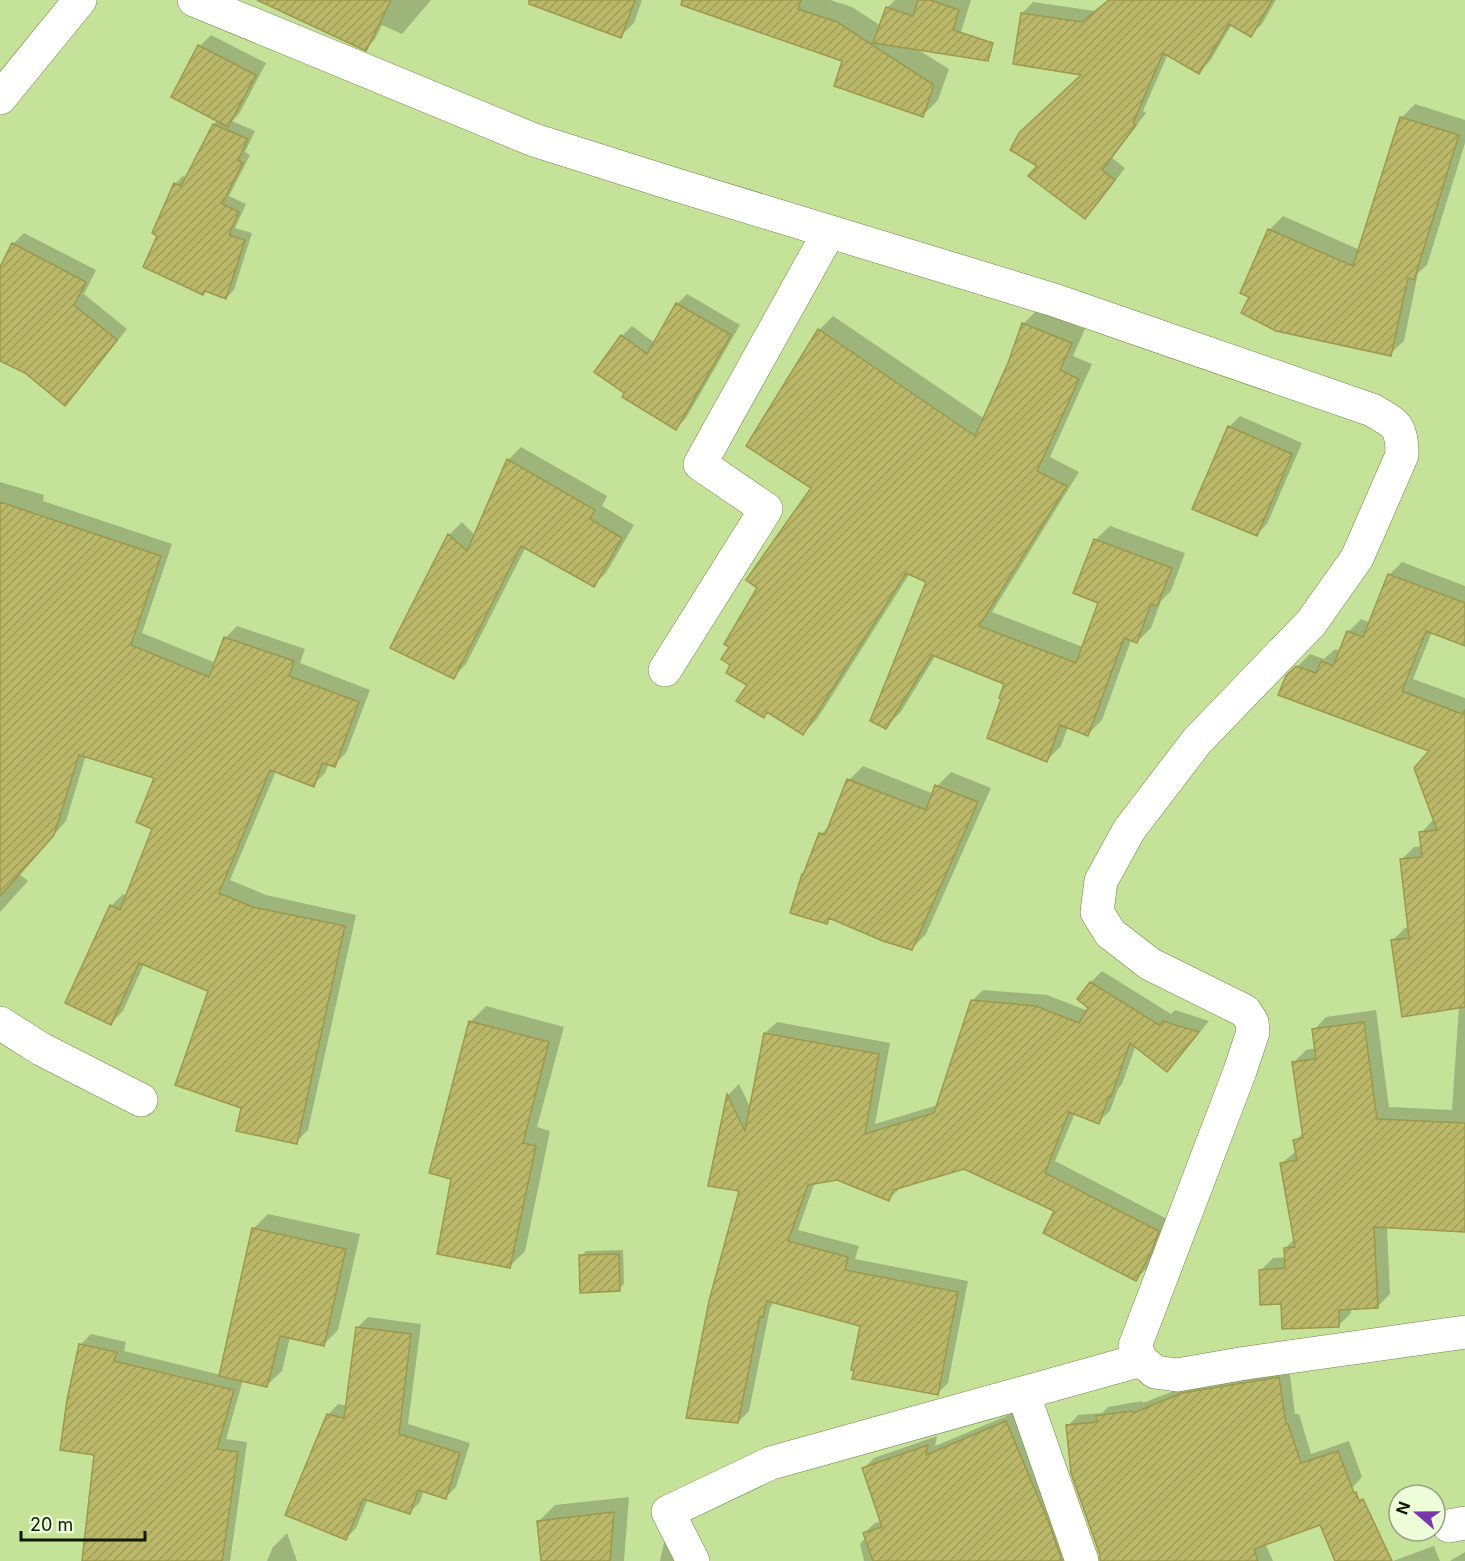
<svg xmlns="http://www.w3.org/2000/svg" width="1465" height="1561" font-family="Inter,sans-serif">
<defs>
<pattern id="building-hatch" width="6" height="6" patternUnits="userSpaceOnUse" patternTransform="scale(1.5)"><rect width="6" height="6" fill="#bcb86a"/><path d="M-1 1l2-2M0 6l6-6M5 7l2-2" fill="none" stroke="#a09e5a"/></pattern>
</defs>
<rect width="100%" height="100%" fill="#c5e299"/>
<path fill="#0003" d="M268 0H431L402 34 382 25 375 39 366 49Z
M533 0H642L634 23 621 36Z
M706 0H830L852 7 881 26 887 8 895 0H971L959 38 915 48 949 69 938 100 923 115 844 60Z
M1108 0H1276L1262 24 1250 35 1232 24 1210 61 1199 72 1168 54 1143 111 1146 113 1112 158 1125 168 1096 206 1085 217 1039 165 1084 74 1022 13 1033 2 1095 11Z
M211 35 266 63 239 114 232 121 255 131 245 152 250 155 229 196 246 204 235 228 252 233 234 290 226 298 159 236 175 184 183 176 187 178 214 124 218 120 173 96 200 46Z
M1415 104 1465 120V143L1427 265 1418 273 1404 341 1390 354 1251 296 1269 230 1283 216 1360 250 1401 118Z
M24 233 96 270 84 294 127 329 76 393 65 404 25 372 0 359V270L13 244Z
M687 294 740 325 686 418 676 428 626 393 622 336 632 326 655 343 677 304Z
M1037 310 1085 329 1073 356 1092 364 1050 457 1079 472 992 612 1083 647 1100 602 1095 540 1110 526 1185 553 1171 591 1161 601 1151 628 1137 642 1131 640 1102 720 1088 734 1068 727 1061 746 1047 760 1003 698 1005 683 936 655 900 713 885 727 928 582 910 573 817 719 803 733 768 711 764 716 749 685 732 665 731 646 759 588 813 487 819 330 833 316 985 419 1010 364 1023 324Z
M1240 416 1302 443 1267 524 1256 535 1229 427Z
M521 447 607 496 602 506 634 525 606 573 593 585 526 547 466 664 453 677 392 647 449 535 462 522 475 535 508 460Z
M0 482 44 495 43 501 172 544 142 633 216 663 225 638 237 626 305 649 300 663 370 690 346 753 334 765 329 763 325 773 313 785 276 771 230 880 266 895 356 915 308 1130 296 1142 243 1107 210 990 144 964 123 1011 111 1023V906L123 894 127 896 154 828 156 777 86 755 66 821 19 874 28 881 0 912Z
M1402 562 1465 586V644L1432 632 1413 679 1465 698V1230L1387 1227 1390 1294 1377 1307 1351 1308V1313L1339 1325 1283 1302 1261 1270 1273 1258 1286 1257 1285 1248 1295 1239 1282 1163 1296 1151 1295 1141 1304 1132 1294 1062 1306 1050 1316 1048 1314 1030 1326 1017 1376 1010 1389 1107 1452 1110 1459 1006 1392 941 1405 928H1409L1401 860 1414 847 1422 846 1421 833 1433 820H1435L1432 751 1287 677 1310 654 1324 659 1335 649 1340 651 1348 632 1361 619 1371 623 1390 574Z
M863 766 934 794 937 786 951 772 991 788 926 934 912 948 831 917 826 922 803 875 805 873 821 834 831 824 849 780Z
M1102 971 1171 1014 1175 1010 1209 1021 1178 1059 1167 1070 1136 1045 1122 1084 1118 1089 1110 1111 1098 1122 1075 1113 1055 1161 1169 1220 1162 1237 1147 1268 1136 1279 1056 1211 964 1168 900 1188 889 1199 837 1178 815 1182 798 1230 859 1246 855 1259 968 1281 948 1383 937 1394 861 1325 774 1301 770 1308 749 1411 738 1422 741 1189 709 1185 728 1095 739 1084 751 1109 765 1033 777 1022 890 1043 875 1124 938 1105 972 1001 983 990 1047 995 1088 1011 1090 1008 1079 999 1091 982Z
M486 1006 564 1027 537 1127 550 1131 525 1251 510 1266 453 1178 470 1022Z
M268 1214 360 1234 338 1330 323 1345 290 1337 282 1371 267 1385 243 1380 226 1439 247 1442 230 1561H83L96 1454 81 1344 91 1334 126 1342 124 1351 221 1375 253 1229Z
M623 1250 624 1284 619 1289 581 1256 586 1251Z
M368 1317 421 1324 408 1424 470 1443 456 1487 446 1497 424 1490 420 1502 410 1512 368 1499 356 1528 345 1539 328 1415 338 1404 347 1406 357 1328Z
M1289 1368 1295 1414H1299L1311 1454 1349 1441 1362 1477 1352 1488 1383 1561H1336L1321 1523 1265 1543 1273 1561H1102L1068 1426 1078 1415 1102 1413 1108 1407 1142 1401 1143 1403 1194 1383Z
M1016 1412 1078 1561H864L860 1544 866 1537 864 1533 875 1523 882 1521 864 1468 874 1458 937 1436 935 1446Z
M629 1497 624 1561H543L539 1521 555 1505Z
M676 1530 694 1561H660L664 1543Z
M287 1533 297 1561H267L273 1547Z
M1434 1546 1440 1561H1393Z
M1465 1552V1561H1450Z"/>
<path fill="url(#building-hatch)" stroke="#9c994b" stroke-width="1.5" d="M257 0H391L366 51Z
M529 0H635L621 38 529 4Z
M682 0H801L798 9 837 22 934 85 923 117 834 86 842 61 681 5Z
M918 0H930L959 10 953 30 993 43 988 61 873 43 886 7 913 16Z
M1109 0H1272L1251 37 1229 24 1199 74 1163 53 1133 123 1136 125 1102 170 1115 180 1085 219 1028 176 1037 166 1010 150 1019 133 1081 75 1013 64 1021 13 1082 22Z
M198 45 256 75 228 127 171 97Z
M1400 117 1459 135 1414 280 1408 278 1391 356 1276 331 1241 313 1249 297 1240 293 1268 229 1353 266Z
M213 124 248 139 238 160 243 163 222 204 239 212 229 235 245 240 226 299 205 291 203 295 143 267 157 236 152 233 174 183 181 186Z
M12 243 86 282 74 305 117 340 65 406 25 373 0 361V267Z
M676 303 731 335 676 430 622 397 624 393 594 372 621 335 647 354Z
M1022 323 1072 343 1060 370 1079 379 1037 471 1067 486 979 626 1076 663 1098 603 1073 593 1094 539 1172 568 1157 606 1151 604 1137 643 1124 638 1088 736 1060 725 1047 762 987 738 1001 699 999 698 1004 684 932 655 886 729 870 721 926 582 906 573 803 735 767 712 764 718 736 701 747 685 726 673 730 665 721 659 729 647 724 644 757 588 746 580 811 488 746 446 818 329 975 436 1008 363Z
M1228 426 1292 454 1257 536 1192 509Z
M507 459 595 510 590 519 622 538 594 587 521 546 454 679 390 648 448 534 467 551Z
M0 502 161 556 131 645 209 677 224 637 294 661 289 676 359 702 335 767 322 763 314 787 270 770 219 893 253 907 345 926 297 1144 236 1131 241 1108 175 1085 208 991 139 963 111 1025 65 1003 110 905 120 910 152 829 136 822 154 778 79 755 54 835 0 896Z
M1388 574 1465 603V646L1426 631 1402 691 1462 714 1465 710V1007L1402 1017 1391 940 1409 938 1400 859 1422 857 1419 832 1437 830 1414 768 1429 751 1278 695 1286 676 1296 666 1316 673 1321 661 1333 666 1347 631 1363 637Z
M847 779 926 810 935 785 978 802 912 950 883 941 829 918 827 924 790 913 802 874 803 875 819 833 825 835Z
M1090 982 1159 1025 1163 1021 1199 1032 1167 1072 1130 1043 1111 1097 1109 1096 1099 1124 1069 1112 1045 1173 1159 1231 1152 1250 1136 1281 1043 1233 1054 1211 964 1169 893 1190 889 1201 837 1180 808 1185 788 1241 848 1257 845 1270 958 1292 938 1395 852 1379 854 1371 851 1370 860 1326 767 1301 763 1317 760 1316 738 1423 686 1418 709 1301 739 1191 708 1186 727 1094 745 1131 764 1033 879 1054 865 1134 934 1113 971 1000 1036 1006 1079 1023 1088 1008 1077 999Z
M469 1021 549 1042 523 1143 536 1146 510 1268 437 1254 451 1179 429 1173Z
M1364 1022 1377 1119 1465 1123V1232L1374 1227 1378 1308 1339 1310V1327L1282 1329 1281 1304 1260 1305 1259 1270 1285 1268 1284 1248 1295 1247 1280 1163 1297 1160 1293 1140 1303 1138 1292 1062 1316 1059 1312 1029Z
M252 1228 346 1249 324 1346 280 1336 267 1387 219 1376Z
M619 1254 620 1291 580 1293 579 1255Z
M356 1327 411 1334 399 1434 460 1453 446 1499 418 1490 410 1514 363 1499 346 1540 285 1515 327 1414 344 1418Z
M79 1344 117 1352 114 1361 234 1390 217 1449 238 1452 222 1561H82L94 1455 60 1450 67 1400Z
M1279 1377 1286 1424H1288L1301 1463 1338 1451 1354 1493 1356 1492 1359 1501 1363 1499 1392 1561H1335L1320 1525 1254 1549 1258 1561H1100V1555L1071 1473 1066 1425 1097 1422 1096 1416 1132 1411 1133 1413 1182 1393Z
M1006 1421 1049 1523 1062 1561H873L863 1533 882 1527 862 1468 928 1445 926 1455Z
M614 1512 610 1561H541L537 1521Z"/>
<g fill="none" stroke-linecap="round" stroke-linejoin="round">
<defs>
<path id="minor" d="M194 0 534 140 670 183 1054 300 1372 410C1396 424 1402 425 1402 455L1357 558 1311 623 1197 741 1129 830 1101 881 1097 912 1110 933 1150 964 1245 1011 1252 1022 1253 1032 1240 1071 1135 1346 1141 1360 1155 1372 1177 1375 1246 1363 1465 1332
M0 98 80 0
M665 670 766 509 700 464 829 232
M0 1023 41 1049 141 1100
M1023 1393 1082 1561
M1449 1526 1465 1523
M693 1561 668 1512 771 1463 1141 1360"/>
</defs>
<use href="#minor" stroke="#6f8944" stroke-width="34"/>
<use href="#minor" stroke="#fff" stroke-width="33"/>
</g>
<g transform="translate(1417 1513) rotate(290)"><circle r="28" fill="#eefdd9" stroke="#95a282" stroke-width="1.5"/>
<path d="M0-4.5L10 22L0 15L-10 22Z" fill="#7837ab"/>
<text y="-9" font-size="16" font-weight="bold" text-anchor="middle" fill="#0f1900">N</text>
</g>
<path d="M21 1531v9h124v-9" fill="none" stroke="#0f1900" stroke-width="3"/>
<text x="30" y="1531" font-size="18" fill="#0f1900" stroke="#eefdd9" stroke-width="4.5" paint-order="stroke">20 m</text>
</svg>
